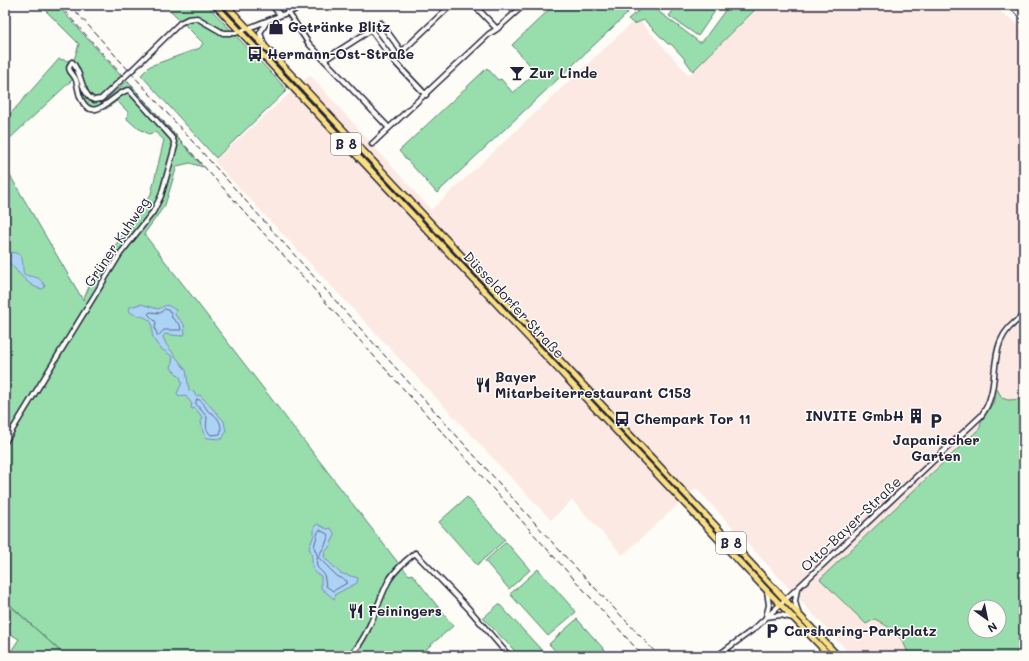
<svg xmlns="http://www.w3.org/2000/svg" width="1029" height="661" font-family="Mali,sans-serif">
<rect width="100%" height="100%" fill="#fdfcf7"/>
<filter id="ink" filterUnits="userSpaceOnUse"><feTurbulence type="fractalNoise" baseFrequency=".025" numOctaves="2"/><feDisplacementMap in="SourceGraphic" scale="8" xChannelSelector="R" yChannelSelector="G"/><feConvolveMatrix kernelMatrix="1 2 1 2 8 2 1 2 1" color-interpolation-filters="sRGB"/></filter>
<g filter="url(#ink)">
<path fill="#fce9e3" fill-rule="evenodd" d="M762 5H991L1024 28V656H852L696 488 623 555 572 500 551 520 214 161 310 75 431 210 637 18 689 75ZM975 607H999V631H975Z"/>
<path fill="#98deac" stroke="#5d8074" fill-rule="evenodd" d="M40 5H57L122 77 105 94 97 99C83 92 83 73 74 60L79 44Z
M165 5H207L287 90 216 158 141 75 150 66 200 48 203 43Z
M554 5H618L628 13 437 193 399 151 487 68 498 80 501 79 513 93 536 72 512 45Z
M646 5H650L699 42H702L729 5H760L693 71 683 57 671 44H668L644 20 634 24 628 19Z
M677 5H719L698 36 669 16Z
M59 59 69 61 67 70 73 79 5 143V120Z
M73 68C80 80 82 93 92 102H103L127 81 203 167 190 163 177 166 165 205 144 234 399 564 409 575 412 574 453 626 418 656H38L35 653C25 652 18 656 8 656L19 639 5 631V623L9 625 11 622 5 616V601L61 652 5 600V167L83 300 94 276 151 194 164 140 155 132 149 134 136 127 127 119 128 112 117 101 106 109C96 108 90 107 83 101L70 69Z
M997 389 1002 398 1008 400 1024 399V649L1011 656H909C902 635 894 630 875 619L866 624 820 579 980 428 981 422 993 403ZM975 607H999V631H975Z
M467 497 505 540 477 565 439 522Z
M506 542 530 570 509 589 485 561Z
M538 569 576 612 548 636 510 594Z
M499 604 547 656H517L515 651 483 618Z
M577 619 610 656H560L549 644Z"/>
<path fill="#acd3f6" stroke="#758cab" d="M5 240 9 252C11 253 13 252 15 253 26 255 21 267 24 274 33 279 37 273 45 286L43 289C29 289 17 269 6 260Z
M141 304 158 309C169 304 165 304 176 310L175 315 184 324 185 334 181 336 165 334 163 337 166 344 186 370 189 390 193 391 196 396 200 395 224 421 226 432 222 439 207 438 203 432 201 422 203 418 195 408 192 409 191 407 192 404 185 395 179 396 177 393 182 383 180 377 171 368 173 357C164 350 158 349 153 337 151 333 153 325 151 322 145 314 134 317 129 311L130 307Z
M317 524 327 529 331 528 335 535 329 548 325 551 324 557 340 573 358 578 357 583 336 594 334 599 321 588V576C306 569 316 560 309 548L314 535V527Z"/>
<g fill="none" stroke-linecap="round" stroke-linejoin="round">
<path stroke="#596986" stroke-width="1" d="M165 309 171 312 172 318 180 325 181 330H164L158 336 155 329 156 322 148 314 150 312 160 313Z
M197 399C204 401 204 406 208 411 211 414 210 411 213 414 219 418 223 427 220 434L211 435C204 429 207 424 207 417L196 404Z
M320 530 329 535 325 545 318 557 314 547 318 532Z
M319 558 337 576 347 581V583L333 591 326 586 324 574C319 568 315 569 317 559Z"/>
<defs>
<path id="minor" d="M272 5 280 15
M474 5 497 29
M288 12 309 44 389 128
M264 44 260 33 267 21
M402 52 381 23 371 30 393 60 426 95
M324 60 371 30
M393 60 451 5
M134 68 180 23 188 19 197 18 223 33H236L307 5
M372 144 489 34 497 29 524 5
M5 442 120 254 153 212 161 196 175 146 173 139 129 90C116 90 94 127 81 99 78 93 78 86 76 80 73 72 65 71 72 62 82 72 81 95 94 100L101 99 120 81
M797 589 795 601 798 613
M766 617 781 615 793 618
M766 617 769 605 767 591
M351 655C371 633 376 605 389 580 396 569 405 561 415 553L468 608 509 656
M717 656 754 629 981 416C1006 383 980 341 1024 316"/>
<path id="major" d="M215 5 750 573 830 656
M226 5 838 656"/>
</defs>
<use href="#minor" stroke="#22223b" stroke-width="7"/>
<use href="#major" stroke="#22223b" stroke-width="8"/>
<use href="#minor" stroke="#fdfcf7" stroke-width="4"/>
<use href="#major" stroke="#fbe080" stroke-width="5"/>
<path stroke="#22223b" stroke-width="1" stroke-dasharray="6 3" stroke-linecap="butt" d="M59 5 643 656
M70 5 561 552 659 656
M1007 5 1024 22"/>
<defs>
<path id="minor-bridge" d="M120 81 134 68"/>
</defs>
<use href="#minor-bridge" stroke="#22223b" stroke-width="7" stroke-linecap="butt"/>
<use href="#minor-bridge" stroke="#fdfcf7" stroke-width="4"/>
</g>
</g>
<defs>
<symbol id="shop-bare" viewBox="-9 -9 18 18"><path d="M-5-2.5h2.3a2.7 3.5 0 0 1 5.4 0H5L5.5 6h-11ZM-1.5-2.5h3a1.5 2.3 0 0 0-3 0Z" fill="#22223b" stroke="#fdfcf7" stroke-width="2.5" paint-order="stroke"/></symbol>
<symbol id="bus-bare" viewBox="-9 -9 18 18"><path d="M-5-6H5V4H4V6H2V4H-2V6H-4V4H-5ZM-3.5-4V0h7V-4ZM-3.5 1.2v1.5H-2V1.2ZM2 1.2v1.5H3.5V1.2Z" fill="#22223b" stroke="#fdfcf7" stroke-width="2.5" paint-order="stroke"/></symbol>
<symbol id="bar-bare" viewBox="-9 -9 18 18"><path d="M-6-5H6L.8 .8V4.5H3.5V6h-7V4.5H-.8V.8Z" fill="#22223b" stroke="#fdfcf7" stroke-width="2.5" paint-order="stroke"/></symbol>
<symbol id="restaurant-bare" viewBox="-9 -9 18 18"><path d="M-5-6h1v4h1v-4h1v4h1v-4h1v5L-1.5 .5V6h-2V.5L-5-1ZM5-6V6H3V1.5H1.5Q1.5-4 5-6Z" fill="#22223b" stroke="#fdfcf7" stroke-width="2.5" paint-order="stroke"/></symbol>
<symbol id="building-bare" viewBox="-9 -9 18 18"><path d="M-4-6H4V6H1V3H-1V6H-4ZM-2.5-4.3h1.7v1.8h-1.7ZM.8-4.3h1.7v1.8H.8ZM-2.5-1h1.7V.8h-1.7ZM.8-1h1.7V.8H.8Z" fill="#22223b" stroke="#fdfcf7" stroke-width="2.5" paint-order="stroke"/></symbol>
<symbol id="parking-bare" viewBox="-9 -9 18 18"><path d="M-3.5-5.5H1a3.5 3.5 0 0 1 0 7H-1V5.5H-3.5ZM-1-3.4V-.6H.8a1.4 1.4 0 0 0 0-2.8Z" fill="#22223b" stroke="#fdfcf7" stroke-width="2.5" paint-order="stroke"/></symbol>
</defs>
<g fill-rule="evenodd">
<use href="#shop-bare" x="265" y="16" width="22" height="22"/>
<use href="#bus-bare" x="244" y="43" width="22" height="22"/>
<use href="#bar-bare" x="506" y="62" width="22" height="22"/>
<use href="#restaurant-bare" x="472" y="374" width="22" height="22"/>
<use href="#building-bare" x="905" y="405" width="22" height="22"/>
<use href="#bus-bare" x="611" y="408" width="22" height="22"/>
<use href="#parking-bare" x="925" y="410" width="22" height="22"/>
<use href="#restaurant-bare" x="345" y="600" width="22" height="22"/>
<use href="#parking-bare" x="761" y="620" width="22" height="22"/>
</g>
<g text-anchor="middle" stroke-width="3" stroke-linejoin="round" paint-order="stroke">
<g fill="#fdfcf7" stroke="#646373" stroke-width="1">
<rect x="331" y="133" width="30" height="22" rx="3"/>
<rect x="716" y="532" width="30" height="22" rx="3"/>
</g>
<g font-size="13" font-weight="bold" fill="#22223b">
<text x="346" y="149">B 8</text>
<text x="731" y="548">B 8</text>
</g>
<g font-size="14" font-weight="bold" fill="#22223b" stroke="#fdfcf7" text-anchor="start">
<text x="288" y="32">Getränke Blitz</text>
<text x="267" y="59">Hermann-Ost-Straße</text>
<text x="529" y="78">Zur Linde</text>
<text x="495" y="382">Bayer<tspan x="495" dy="16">Mitarbeiterrestaurant C153</tspan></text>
<text x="904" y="421" text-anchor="end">INVITE GmbH</text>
<text x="634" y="424">Chempark Tor 11</text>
<text x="936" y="445" text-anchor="middle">Japanischer<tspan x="936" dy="16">Garten</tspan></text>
<text x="368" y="616">Feiningers</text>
<text x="784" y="636">Carsharing-Parkplatz</text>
</g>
<g font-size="14" fill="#22223b" stroke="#fdfcf7">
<text transform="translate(117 242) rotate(-56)" y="5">Grüner Kuhweg</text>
<text transform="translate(514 305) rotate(47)" y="5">Düsseldorfer Straße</text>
<text transform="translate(851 524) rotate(-43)" y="5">Otto-Bayer-Straße</text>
</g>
</g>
<rect width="1029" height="661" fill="none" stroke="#fdfcf7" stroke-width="20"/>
<rect x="10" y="10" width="1009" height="641" fill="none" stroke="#22223b" stroke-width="1.5" filter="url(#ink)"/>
<g transform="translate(987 619) rotate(147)"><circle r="19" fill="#fdfcf7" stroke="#a5a5ac"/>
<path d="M0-3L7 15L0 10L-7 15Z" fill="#22223b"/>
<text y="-6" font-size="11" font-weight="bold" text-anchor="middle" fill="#22223b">N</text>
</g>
</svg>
